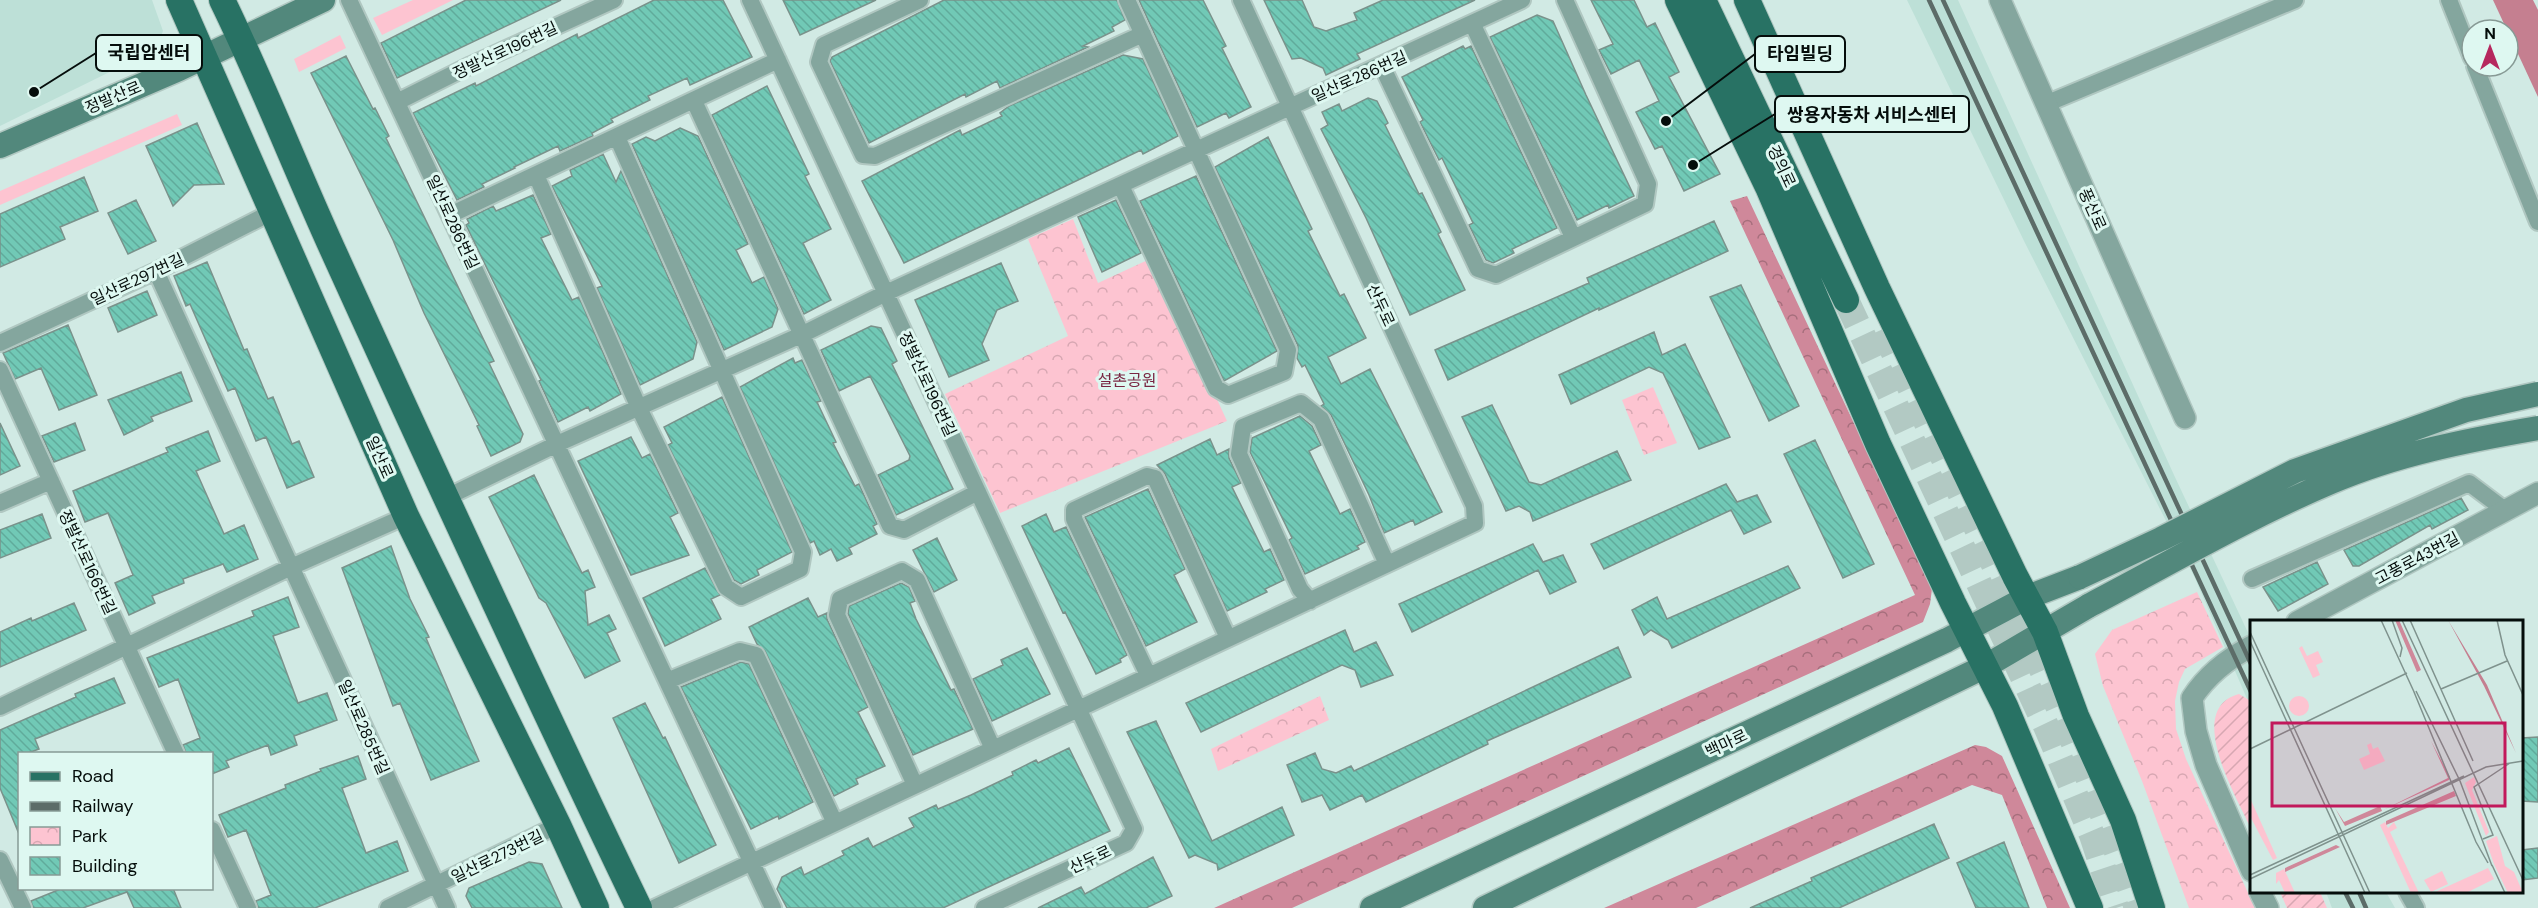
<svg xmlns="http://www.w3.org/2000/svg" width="2538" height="908" font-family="'DM Sans','Noto Sans KR',sans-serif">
<defs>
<pattern id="forest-crowns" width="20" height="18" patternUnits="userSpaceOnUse" patternTransform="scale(1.5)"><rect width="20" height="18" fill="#cf889a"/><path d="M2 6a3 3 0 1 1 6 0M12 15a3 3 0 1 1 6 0" fill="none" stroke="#a66e7c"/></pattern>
<pattern id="park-crowns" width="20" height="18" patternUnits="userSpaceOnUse" patternTransform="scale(1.5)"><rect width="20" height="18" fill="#fdc4d1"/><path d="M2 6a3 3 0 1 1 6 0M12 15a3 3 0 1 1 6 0" fill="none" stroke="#d7a7b2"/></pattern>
<pattern id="garden-furrows" width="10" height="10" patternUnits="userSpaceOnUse" patternTransform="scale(1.5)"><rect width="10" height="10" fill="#fdc4d1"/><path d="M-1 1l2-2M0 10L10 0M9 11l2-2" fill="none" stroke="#d7a7b2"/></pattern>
<pattern id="building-back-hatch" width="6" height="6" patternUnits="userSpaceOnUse" patternTransform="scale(1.5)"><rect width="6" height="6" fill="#71c9b6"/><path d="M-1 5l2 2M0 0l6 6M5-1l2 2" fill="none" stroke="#60ab9b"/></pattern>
</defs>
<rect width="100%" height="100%" fill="#d1eae4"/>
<path fill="#bde0d7" d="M0 0H152L163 31 157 46 138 58 0 126Z
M1907 0H1958L2174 475 2251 639V708L2194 576 2025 243Z
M2326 892H2386L2395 908H2332Z"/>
<path fill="#fdc4d1" d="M413 0H453L382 35 373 18Z
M340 35 346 48 299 72 294 59Z
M177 114 182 125 0 205V191Z"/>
<path fill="url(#forest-crowns)" d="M1747 196 1932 589 1930 604 1923 622 1292 908H1214L1915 595 1730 201Z
M1975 745 1986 747 2002 756 2070 908H2047L2002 795 1972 785 1696 908H1604Z"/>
<path fill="url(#park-crowns)" d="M1073 219 1098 283 1152 258 1227 421 1000 513 945 394 1068 336 1028 239Z
M1653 387 1677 443 1644 455 1622 400Z
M2197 592 2223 647 2185 669 2179 682 2175 701 2176 729 2186 759 2255 908H2189L2142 781 2103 686 2095 654 2112 630Z
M1320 696 1329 720 1218 771 1211 749Z"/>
<path fill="url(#garden-furrows)" d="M2239 694 2249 700 2251 706V829C2238 799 2183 709 2239 694Z
M2280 892H2320L2327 908H2287Z"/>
<path fill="#c57f90" d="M2493 0H2533L2538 10V97Z"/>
<path fill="url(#building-back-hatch)" stroke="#7a928b" stroke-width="1.5" d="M466 0H561L397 78 381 43Z
M654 0H723L752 57 690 85 687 78 648 96 650 100 611 119 613 122 592 133 593 136 560 151 558 146 514 167 515 168 482 184 484 187 457 200 413 113 475 83 476 86 577 34 578 38Z
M783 0H876L800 35Z
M944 0H1117L1125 20 1112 27 1114 31 1083 46 1088 47 1000 88 997 81 966 97 965 94 869 143 830 61 832 57Z
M1139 0H1203L1226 46 1222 48 1251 107 1229 118 1226 113 1197 127Z
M1264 0H1302L1314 27 1326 31 1357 20 1354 13 1383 0H1475L1357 54 1360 59 1326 75 1323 68 1301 58 1292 59Z
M1591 0H1634L1647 27 1655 23 1679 72 1669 77 1720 174 1684 191 1662 146 1655 149 1636 112 1659 101 1639 60 1611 74 1599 50 1613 44Z
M1537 15 1553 21 1586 95 1634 196 1609 208 1608 205 1577 220 1490 37Z
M1463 46 1465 49 1471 46 1557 228 1512 249 1514 253 1493 263 1486 260 1469 225 1473 223 1442 158 1439 160 1420 122 1423 120 1402 77Z
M1123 55 1143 59 1178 136 1143 154 1141 150 904 263 862 181 960 130 962 135 1002 116 1000 113 1009 106Z
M346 56 373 109 375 108 389 136 386 138 494 361 489 363 523 434 520 442 491 456 477 426 479 425 424 313 393 240 311 73Z
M767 86 809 174 805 176 831 229 803 243 831 300 804 314 712 115Z
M1368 98 1377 101 1388 123 1385 125 1419 194 1422 193 1441 232 1438 234 1465 290 1410 315 1366 218 1321 129 1328 125 1322 112 1339 104 1342 111Z
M197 123 224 184 194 185 173 206 146 146Z
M680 128 698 136 748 244 736 250 752 283 764 277 778 309 772 327 724 350 632 144 646 137 655 141Z
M1268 137 1312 229 1308 231 1340 296 1344 294 1366 338 1328 357 1341 384 1370 369 1442 512 1415 525 1413 520 1384 533 1369 495 1331 415 1321 406 1324 404 1305 365 1302 367 1297 358 1298 346 1215 167Z
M603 154 616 182 621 171 697 342 693 359 640 385 597 288 602 286 552 186 572 176 570 170Z
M1196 176 1277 351 1224 381 1140 201Z
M84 177 98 211 60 227 65 239 0 267V214Z
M533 195 551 234 541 238 572 300 579 297 621 394 590 411 588 407 558 422 539 381 541 380 466 225 469 223 467 219 493 206 496 211Z
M136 200 156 241 128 254 108 213Z
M1116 200 1141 253 1102 272 1078 217Z
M1714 221 1728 251 1599 310V308L1448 380 1435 350 1589 283 1587 278Z
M207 262 244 350 247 349 268 399 273 397 292 444 299 441 314 477 287 488 266 437 256 441 235 388 228 391 190 304 186 306 174 276Z
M1001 263 1018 301 997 310 982 344 989 360 949 377 915 300Z
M1741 285 1799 406 1769 421 1710 297Z
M147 291 157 315 118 332 108 308Z
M68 325 97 395 59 410 41 368 15 379 3 353Z
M871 326 881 328 897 361 892 364 953 489 896 515 878 475 909 460 910 456 870 376 839 391 821 350Z
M1654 332 1662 355 1685 344 1730 437 1699 449 1663 373 1649 367 1571 404 1559 375Z
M793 358 795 363 802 360 821 401 817 402 836 442 833 443 855 486 859 484 877 524 873 526 877 534 849 548 852 554 837 561 831 549 820 555 814 541 810 543 740 387Z
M181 372 192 401 151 417 153 421 124 435 108 400Z
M722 397 792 552 757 570 759 575 741 584 734 580 668 445 672 443 664 427Z
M1492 405 1529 482 1541 485 1617 451 1631 480 1533 521 1530 512 1519 506 1506 511 1462 417Z
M1300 416 1312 426 1321 445 1309 451 1340 514 1350 509 1365 542 1357 546 1359 549 1305 574 1289 540 1292 538 1250 452 1252 438Z
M0 423 20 466 0 475Z
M75 423 85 450 54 462 42 436Z
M208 431 220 461 196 471 224 534 244 525 258 559 227 572 223 564 183 579 184 583 152 596 155 603 129 615 115 583 133 575 108 513 85 522 73 491 168 452 166 448Z
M631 437 642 458 650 454 678 513 670 517 689 555 631 575 578 461Z
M1210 439 1217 455 1229 449V458L1241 483 1232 487 1264 552 1270 549 1284 580 1265 589 1267 592 1227 611 1165 474 1157 465Z
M1815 440 1874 564 1843 578 1784 454Z
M534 475 582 573 588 570 595 587 585 591 588 625 609 615 616 629 607 633 620 661 585 678 546 603 539 598 489 497Z
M1726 484 1737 502 1757 495 1771 522 1744 534 1731 510 1604 569 1591 544Z
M1148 489 1185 569 1174 575 1197 622 1146 646 1085 517Z
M2461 498 2468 510 2432 529 2430 525 2359 566H2353L2344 550Z
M42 514 51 538 0 558V530Z
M1046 514 1054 532 1066 527 1127 655 1120 659 1121 662 1096 674 1065 612 1063 613 1022 526Z
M937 538 957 580 934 592 913 550Z
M1533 544 1543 562 1563 555 1576 582 1550 594 1538 570 1412 632 1399 604Z
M391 546 410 599 429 637 426 638 479 761 431 780 400 703 393 706 342 568Z
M2317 562 2328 584 2278 611 2263 587Z
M1788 566 1800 588 1672 648 1668 640 1651 630 1644 635 1632 610 1657 597 1667 619Z
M705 568 720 595 711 599 721 619 665 646 643 598Z
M901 583 909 587 915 601 910 603 916 619 951 690 954 689 973 729 913 755 848 614 849 606Z
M288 597 299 627 273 636 298 703 327 693 337 720 294 736 297 745 271 755 268 745 226 761 229 767 212 774V753H186L183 745 200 738 178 679 159 687 147 658 254 616 252 611Z
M808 598 818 617 827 613V619L868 707 858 712 885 766 856 779 858 784 834 796 765 651 757 644 749 627Z
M74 603 86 630 0 667V632L31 618 32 621Z
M1345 630 1354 652 1376 642 1393 675 1361 687 1355 670 1342 665 1201 732 1186 703Z
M1618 647 1631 677 1487 741 1488 744 1366 802 1362 795 1330 810 1322 795 1302 802 1287 765 1315 753 1322 769 1336 773 1351 766 1354 771Z
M1027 648 1050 694 992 721 973 679 1003 665 1001 660Z
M741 662 749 664 813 802 779 819 778 816 751 829 681 687Z
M114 678 125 703 35 739 39 749 28 753H20L19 834 0 788V730L76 697 75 694Z
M645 703 663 738 665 737 716 845 679 863 613 718Z
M1156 721 1212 841 1282 807 1294 835 1218 870 1217 864 1195 855 1189 858 1127 732Z
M2538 737V802L2522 801V738Z
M1069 748 1110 831 943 908H787L777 889 782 877 801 867 804 875 844 855 842 851 868 838 873 847 914 827 909 818 936 805 938 809 971 795 1013 775 1012 772 1036 760 1038 763Z
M358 756 366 779 342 788 366 853 397 841 408 871 315 908H258L256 901 271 895 246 830 228 837 219 815 286 788 285 785 321 771 320 769Z
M1934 824 1949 858 1839 908H1750L1812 881 1811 878Z
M2004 842 2029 908H1976L1957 863Z
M2538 848V878L2522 880V850Z
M1153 857 1172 896 1146 908H1038L1081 887 1085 894Z
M529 862 542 864 562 908H472L466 896 469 888Z
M63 888H173L181 908H134L127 892 83 908H33L31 901Z"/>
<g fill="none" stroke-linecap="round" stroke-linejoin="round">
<path stroke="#b2c9c3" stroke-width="26" stroke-dasharray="26 13" stroke-linecap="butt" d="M1846 300 2046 726 2092 835 2116 908
M1883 329C1971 520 2069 708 2137 908"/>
<defs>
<path id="minor" d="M349 0 773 908
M750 0 1134 829 1126 843 984 908
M920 0 824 45 819 62 863 155 875 156 1143 34
M2449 0 2472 58
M1472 23 1573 237
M1382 66 1478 269 1496 275 1645 204 1648 184 1565 0
M2475 66 2538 222
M694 101 890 526 904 530 978 492
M397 102 471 65 614 0
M2048 103 2295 0
M536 175 639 408 726 587 741 597 800 569 803 552 617 137
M1121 186 1216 388 1228 395 1284 372 1288 350 1127 0
M450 215 778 60
M156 271 447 908
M0 343 156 271 272 212
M0 370 176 754
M445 498 557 444 801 335 886 293 1522 0
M0 503 51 481
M2252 579 2469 483 2506 511
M1310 601 1300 589 1239 454 1243 427 1301 403 1321 419 1387 564
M1148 675 1074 519V510L1147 476 1155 478 1228 638
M667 681 740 651 756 655 835 823
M0 707 291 567 406 516
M915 785 837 615 840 599 902 571 917 580 993 749
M212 830 248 908
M0 860 23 908
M2407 892 2416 908
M388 908 558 825
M654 908 1475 523 1474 506 1241 0"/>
<path id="tertiary" d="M2000 0 2185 418
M2297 622 2538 493
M2252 646C2227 659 2207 675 2192 698L2196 731 2206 765 2252 871
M2260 892 2268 908"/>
<path id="secondary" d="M0 146 179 69 323 0
M1372 908 1947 640 2028 597 2080 577
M1485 908 1986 666 2090 605"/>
<path id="primary" d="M179 0 406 516 558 825 596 908
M222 0C263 84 297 172 336 257 435 475 535 692 639 908
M1678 0 1768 187 1878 444 1953 603 2005 706 2090 908
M1703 0 1846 300
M1747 0 1877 288 2015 576 2045 632 2076 716 2123 820 2152 908"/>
</defs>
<use href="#minor" stroke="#b0c7c1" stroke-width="20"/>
<use href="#tertiary" stroke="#b0c7c1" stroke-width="24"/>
<use href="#secondary" stroke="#b0c7c1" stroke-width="27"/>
<use href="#primary" stroke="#b0c7c1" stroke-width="28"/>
<use href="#minor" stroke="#84a69e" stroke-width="16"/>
<use href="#tertiary" stroke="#84a69e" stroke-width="21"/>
<use href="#secondary" stroke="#52887c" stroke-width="24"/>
<use href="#primary" stroke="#287264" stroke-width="26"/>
<path stroke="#5c6c68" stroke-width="4.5" d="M1929 0 2252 694
M1943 0 2252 666
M2345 892 2353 908
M2359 892 2366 908"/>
<defs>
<path id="secondary-bridge" d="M2080 577 2161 539 2295 471 2466 410 2538 394
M2090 605C2170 563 2248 517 2331 482 2396 454 2468 440 2538 428"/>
</defs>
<use href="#secondary-bridge" stroke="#b0c7c1" stroke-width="27" stroke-linecap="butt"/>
<use href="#secondary-bridge" stroke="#52887c" stroke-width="24"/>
</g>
<g text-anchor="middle" stroke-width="6" stroke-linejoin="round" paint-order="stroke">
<g font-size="16" fill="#050d0b" stroke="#def8f1">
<text transform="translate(505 50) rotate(-25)" y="6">정발산로196번길</text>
<text transform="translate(1359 76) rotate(-24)" y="6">일산로286번길</text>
<text transform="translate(113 97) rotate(-23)" y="6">정발산로</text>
<text transform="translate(1782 166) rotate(65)" y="6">경의로</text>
<text transform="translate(2093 209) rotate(66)" y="6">풍산로</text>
<text transform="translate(453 222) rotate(65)" y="6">일산로286번길</text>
<text transform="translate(137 279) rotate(-25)" y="6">일산로297번길</text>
<text transform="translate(1381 305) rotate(65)" y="6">산두로</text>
<text transform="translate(928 384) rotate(65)" y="6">정발산로196번길</text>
<text transform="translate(380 457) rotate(66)" y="6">일산로</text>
<text transform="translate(2417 558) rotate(-28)" y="6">고풍로43번길</text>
<text transform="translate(88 562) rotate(65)" y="6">정발산로166번길</text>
<text transform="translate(364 727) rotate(66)" y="6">일산로285번길</text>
<text transform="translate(1726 743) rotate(-25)" y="6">백마로</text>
<text transform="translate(497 856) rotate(-26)" y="6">일산로273번길</text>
<text transform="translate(1090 859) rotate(-25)" y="6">산두로</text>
</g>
<g font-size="16" fill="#7a2642" stroke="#def8f1">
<text x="1127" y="386">설촌공원</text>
</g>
</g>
<g transform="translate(2250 620)">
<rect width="273" height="273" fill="#d1eae4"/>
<path d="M39 86a10 10 0 1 1 20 0a10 10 0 1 1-20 0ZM192 251 198 264 181 272 174 260Z" fill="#fdc4d1"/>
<path d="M145 0H149L171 50 167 52ZM181 121 200 157 199 160 133 190 198 158ZM204 171 206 176 136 205V201ZM130 186 132 191 95 206 85 188 94 202ZM86 225 90 227 35 252V248Z" fill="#cf889a"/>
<path d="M52 26 57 36 68 31 73 42 66 45 70 55 63 58 49 28ZM121 123 123 129 128 127 135 141 114 150 109 139 120 134 117 125ZM224 157 226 162 222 170 239 212 236 216 215 163ZM0 178 27 238 23 240 0 196ZM135 202 138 208 144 202 147 208 140 212 169 273H161L130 205ZM247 216 255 246 264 252 273 273H258L244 244 236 221ZM238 248 244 259 216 273H183ZM34 249 45 273H35L29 260 26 264V253Z" fill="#fdc4d1"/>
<path d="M198 0 237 65 266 133 234 66Z" fill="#c57f90"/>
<path fill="none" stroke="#7f928d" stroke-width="1.5" d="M131 0 165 74M142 0 152 28 150 37M152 0 273 260M160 0 223 141M247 0 255 35 273 75M0 12 120 273M0 21 115 273M191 69 257 41M166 71 210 161 242 246M164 72 226 222 238 243M0 129 157 53M233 219 243 215 224 167 260 143M242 245 255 273M0 255 214 156M0 259 236 147 273 141"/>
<path fill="#c2185b" fill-opacity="0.15" stroke="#c2185b" stroke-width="3" d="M22 103H255V186H22Z"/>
<rect width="273" height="273" fill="none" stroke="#050d0b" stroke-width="3"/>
</g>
<path fill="none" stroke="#050d0b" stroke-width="2" d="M34 92L96 53M1666 121L1755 54M1693 165L1775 114"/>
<g fill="#050d0b" stroke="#def8f1" stroke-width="2">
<circle cx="34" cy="92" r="6"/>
<circle cx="1666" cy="121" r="6"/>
<circle cx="1693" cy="165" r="6"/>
</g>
<g fill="#def8f1" stroke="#050d0b" stroke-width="2">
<rect x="96" y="35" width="106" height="36" rx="6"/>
<rect x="1755" y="36" width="90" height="36" rx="6"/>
<rect x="1775" y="96" width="194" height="36" rx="6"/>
</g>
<g font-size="18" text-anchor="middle" font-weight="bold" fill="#050d0b">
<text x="149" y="59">국립암센터</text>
<text x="1800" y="60">타임빌딩</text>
<text x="1872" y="121">쌍용자동차 서비스센터</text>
</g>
<rect x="18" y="752" width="195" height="138" fill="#def8f1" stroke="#879a95" stroke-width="1.5"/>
<rect x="30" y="772" width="30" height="9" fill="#287264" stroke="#879a95" stroke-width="1.5"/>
<text x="72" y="782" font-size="18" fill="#050d0b">Road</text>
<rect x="30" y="802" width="30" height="9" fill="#5c6c68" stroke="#879a95" stroke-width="1.5"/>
<text x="72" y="812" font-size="18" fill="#050d0b">Railway</text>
<rect x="30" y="827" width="30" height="18" fill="url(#park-crowns)" stroke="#879a95" stroke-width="1.5"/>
<text x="72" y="842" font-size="18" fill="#050d0b">Park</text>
<rect x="30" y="857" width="30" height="18" fill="url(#building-back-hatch)" stroke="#879a95" stroke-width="1.5"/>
<text x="72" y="872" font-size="18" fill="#050d0b">Building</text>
<g transform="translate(2490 48)"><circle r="28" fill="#def8f1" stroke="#879a95" stroke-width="1.5"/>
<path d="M0-4.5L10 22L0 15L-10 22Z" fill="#b6285e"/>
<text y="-9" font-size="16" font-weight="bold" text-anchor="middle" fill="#050d0b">N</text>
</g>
</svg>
